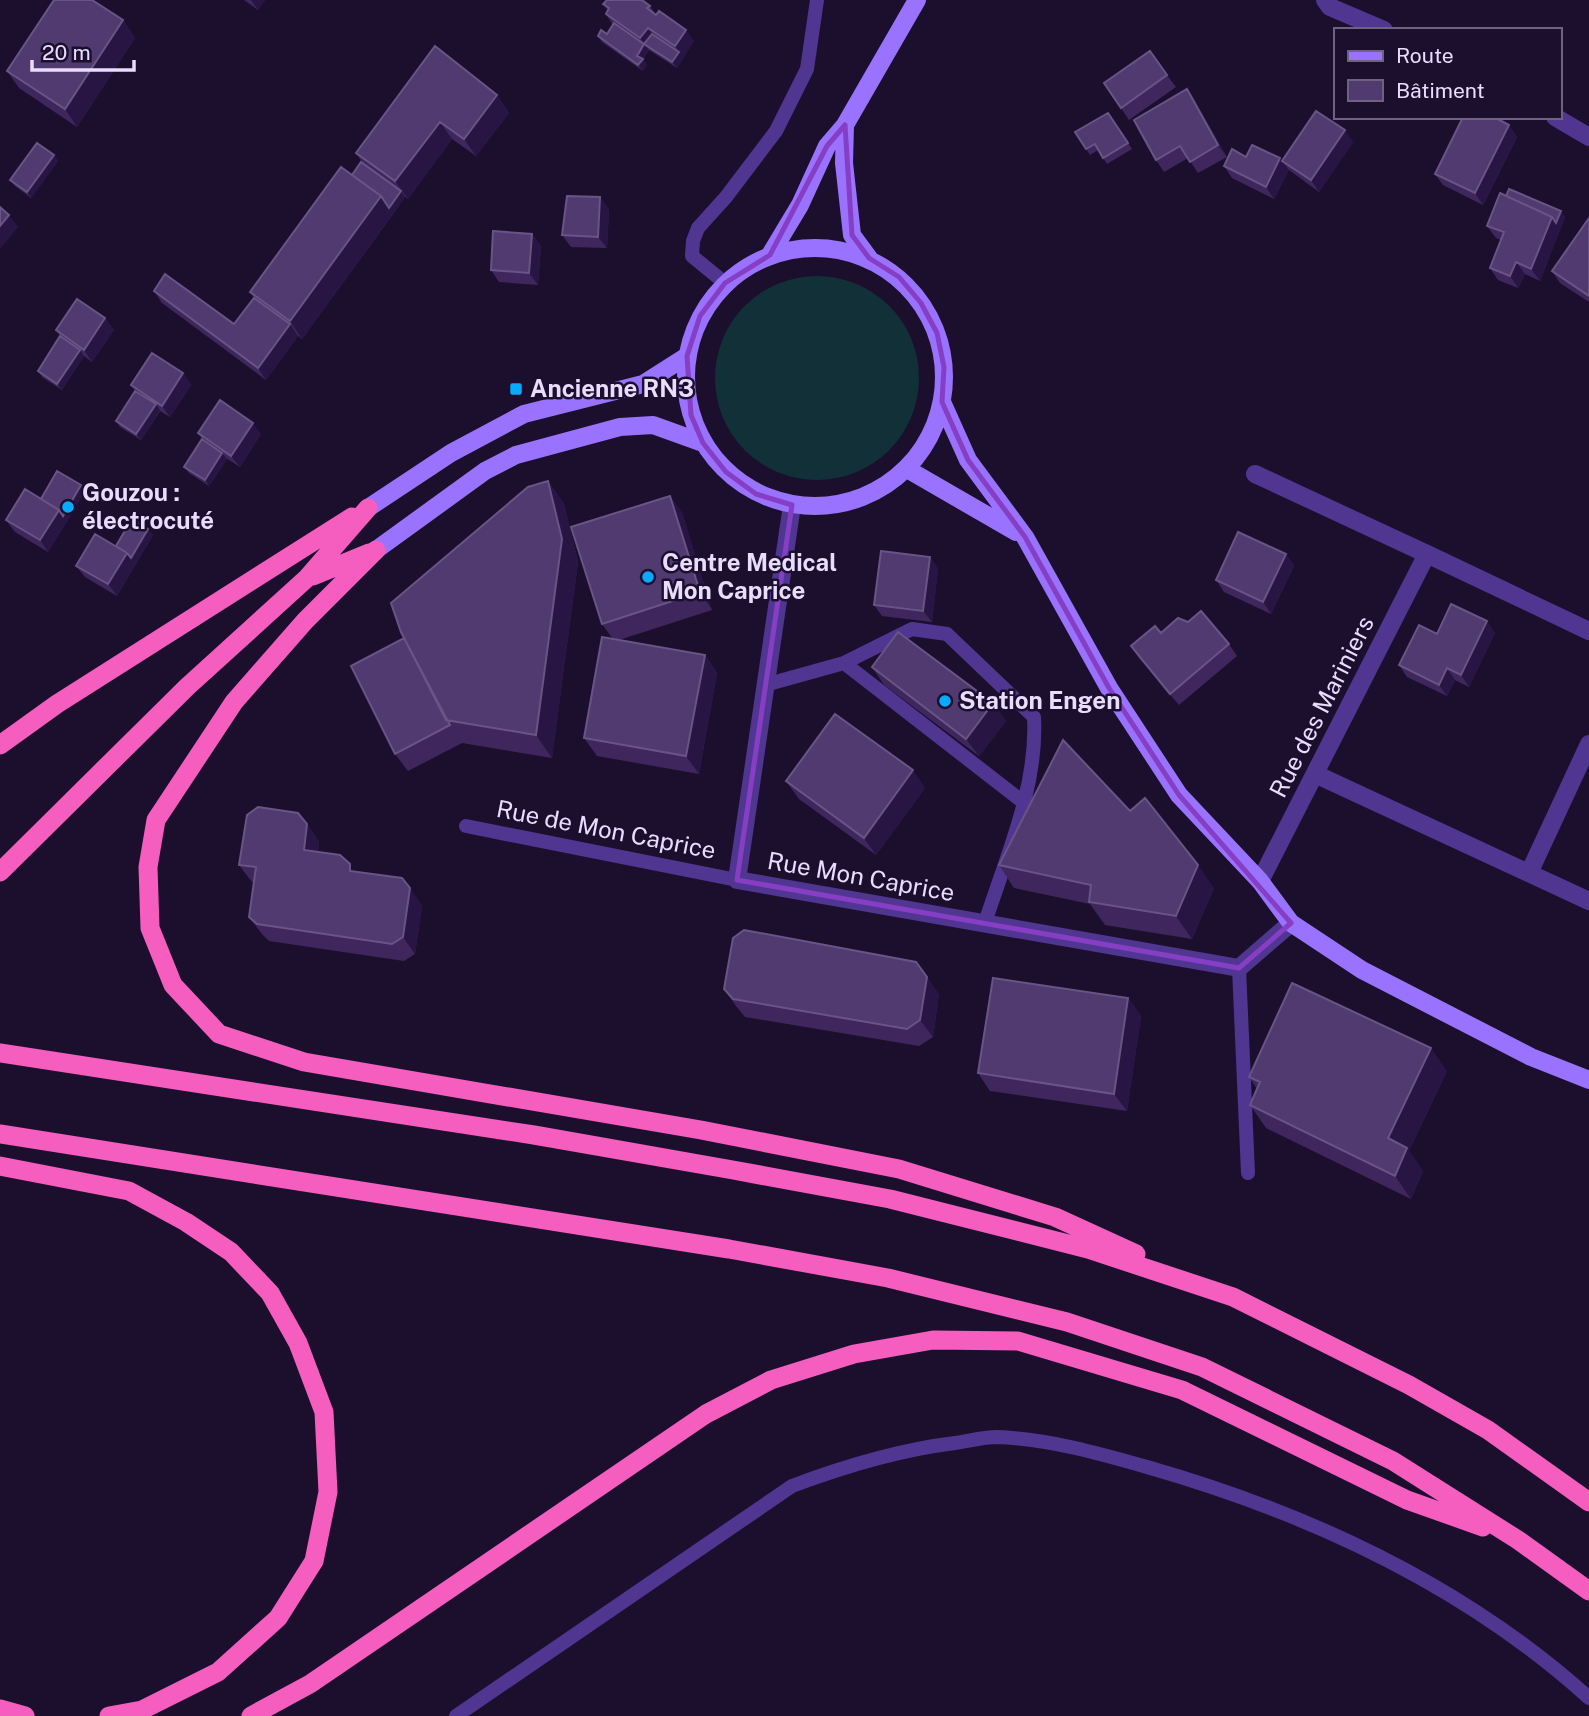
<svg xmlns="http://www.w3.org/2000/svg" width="1589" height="1716" font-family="'Public Sans',sans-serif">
<rect width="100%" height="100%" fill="#1c0f2e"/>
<path fill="#113038" d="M715 378a102 102 0 1 1 204 0a102 102 0 1 1-204 0Z"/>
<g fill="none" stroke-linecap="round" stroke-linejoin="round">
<path stroke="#503691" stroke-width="14" d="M725 283 692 256 693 241 698 228 726 197 776 131 807 69 817 0
M844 663 1023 802
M765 685 844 663 912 629 947 634 1034 717C1038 787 1006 857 985 923
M466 826 737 880
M1239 968 1248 1173
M456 1716 792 1486C845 1466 898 1450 955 1443 969 1441 983 1437 997 1437 1048 1439 1098 1453 1147 1467 1308 1513 1464 1585 1589 1698"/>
<path stroke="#503691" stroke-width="18" d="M1325 0 1330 7 1384 30
M1555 117 1589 137
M1255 474 1427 554
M792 505 737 880 1239 968 1291 923
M1315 774 1589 901
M1530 871 1589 744
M1260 881 1427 554 1589 631"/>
<path stroke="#9973ff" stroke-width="18" d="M845 125 844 163 852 235 869 258
M686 377a129 129 0 1 1 258 0a129 129 0 1 1-258 0Z
M770 255 800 205 827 146 845 125 917 0
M942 402 968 460 1025 537 1109 688 1179 795 1260 881 1291 923 1362 970 1531 1057 1589 1080
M907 469 1016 532
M368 508 451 453 524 414 643 384 687 356
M376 550 485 471 516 455 620 427 653 425 703 443"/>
<path stroke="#f55dbe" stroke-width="19" d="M376 550 305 621 234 702 156 820 148 867 150 928 173 985 219 1034 304 1062 701 1130 899 1169 1055 1217 1136 1254
M313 576 369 553
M0 745 57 704 352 517
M0 872 187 687 307 578 368 508
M0 1053 534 1135 733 1170 890 1199 1088 1249 1233 1297 1409 1385 1488 1430 1589 1502
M0 1134 729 1249 888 1278 1067 1322 1202 1367 1393 1461 1518 1540 1589 1591
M0 1166 129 1191 186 1222 231 1252 270 1293 298 1343 324 1412 328 1492 314 1561 278 1618 218 1672 142 1710 109 1716
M0 1709 25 1716
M251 1716 310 1684 706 1414 771 1380 854 1354 933 1340 1018 1341 1182 1390 1407 1500 1483 1527"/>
</g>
<path fill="#3f275d" d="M244 0H265L258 10Z
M603 4 650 6 656 15 694 41 677 68 649 50 643 59 647 65 643 71 602 42 598 36 607 34 613 25 606 14 608 11Z
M123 20 135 38 77 127 19 88 7 71Z
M1167 75 1176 87 1129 120 1121 108Z
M1187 89 1195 101 1227 157 1198 173 1188 158 1164 172 1156 160Z
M497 95 509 113 476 156 452 139 408 199 404 196 405 197 393 214 302 339 298 336 266 380 162 303 154 291 234 324 254 298 250 292 352 175 364 165 356 153Z
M1108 113 1132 149 1107 164 1098 150 1090 155 1075 132Z
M1509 125 1517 137 1483 205 1443 185 1435 174Z
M1353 142 1319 192 1289 170 1274 199 1232 178 1224 166 1246 157 1282 160Z
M54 155 58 161 31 198 15 186 10 180Z
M609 209 607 248 571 247 562 235Z
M1565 217 1540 281 1525 274 1518 288 1498 280 1490 268 1501 240 1496 238 1487 226Z
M1589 218V302L1560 283 1552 271Z
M532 234 541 246 538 285 499 282 491 270Z
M105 318 114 330 92 362 84 356 62 390 42 377 38 371 60 336 56 330Z
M183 373 191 385 170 417 160 411 141 440 120 427 116 421 135 391 131 385Z
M198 433 261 434 240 467 226 458 227 459 209 486 189 473 184 467 202 439Z
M548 481 564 504 578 562 552 758 462 743 408 771 395 754Z
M81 485 85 491 48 552 15 532 6 520 41 499Z
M670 496 682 513 712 610 619 640 705 655 717 673 699 774 597 756 584 738 612 638 602 624Z
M148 529 153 535 117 596 85 577 76 566Z
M1286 554 1294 566 1271 614 1224 592 1216 580Z
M930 557 938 569 932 622 882 616 874 605Z
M1161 633 1229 644 1237 656 1179 705 1139 658 1131 646Z
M1495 633 1469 687 1455 680 1447 696 1407 677 1399 665 1437 634Z
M872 667 993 703 1006 721 979 756 884 685Z
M786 781 925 788 876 855 799 799Z
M1130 811 1214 888 1192 939 1105 925 1090 904 1014 888 999 865Z
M307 824 319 842 318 852 355 872 422 905 415 954 404 961 269 941 262 934 249 917 254 882H252L239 865Z
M724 989 939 994 933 1037 919 1046 745 1017 736 1006Z
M1128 998 1141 1016 1127 1111 990 1091 978 1073Z
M1447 1071 1409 1151 1423 1171 1411 1199 1266 1128 1250 1105 1257 1089 1249 1077Z"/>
<path fill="#291543" d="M251 0H265L258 10Z
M123 20 135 38 77 127 65 109Z
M648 28 656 40 644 44 640 38Z
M686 30 694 41 677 68 672 62 679 52 675 46Z
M644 44 649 50 643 59 647 65 643 71 638 65 637 56Z
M1187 89 1195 101 1227 157 1218 145Z
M497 95 509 113 476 156 464 139Z
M440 122 452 139 408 199 395 181Z
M1509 125 1517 137 1483 205 1475 193Z
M1345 130 1353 142 1319 192 1311 180Z
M54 155 58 161 31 198 27 192Z
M1280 158 1289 170 1274 199 1266 187Z
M401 191 405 197 302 339 290 321 381 196Z
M600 197 609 209 607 248 598 237Z
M1561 211 1565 217 1540 281 1531 269 1552 217Z
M9 215 18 227 0 249V226Z
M532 234 541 246 538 285 529 273Z
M1516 262 1525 274 1518 288 1510 276Z
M105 318 114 330 92 362 84 350Z
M290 324 298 336 266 380 258 368Z
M80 350 84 356 62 390 57 384Z
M183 373 191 385 170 417 162 406Z
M156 404 160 410 141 440 136 434Z
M253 423 261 434 240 467 231 456Z
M222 453 227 459 209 486 205 480Z
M548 481 564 504 578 562 552 758 536 735Z
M81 485 85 491 67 522 63 516Z
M670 496 682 513 712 610 700 592Z
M59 510 67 522 48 552 40 540Z
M148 529 153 535 117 596 108 584 127 553Z
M1286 554 1294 566 1271 614 1263 602Z
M930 557 938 569 932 622 923 611Z
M1487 621 1495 633 1469 687 1461 675Z
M705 655 717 673 699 774 686 756Z
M1447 668 1455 680 1447 696 1439 685Z
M993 703 1006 721 979 756 966 739Z
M913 770 925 788 876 855 864 838Z
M307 824 319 842 316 867 304 850Z
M1198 865 1214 888 1192 939 1176 916Z
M410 888 422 905 415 954 403 937Z
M927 977 939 994 933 1037 920 1020Z
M1128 998 1141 1016 1127 1111 1114 1094Z
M1431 1048 1447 1071 1409 1151 1423 1171 1411 1199 1395 1176 1388 1138Z"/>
<path fill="#513a6f" stroke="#695485" stroke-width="2" d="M54 0H92L123 20 65 109 7 71Z
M607 0H642L650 6 647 8 656 15 659 11 686 30 675 46 648 28 640 38 606 14 609 8 603 4Z
M614 23 644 44 637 56 643 59 638 65 598 36 601 30 607 34Z
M652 34 679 52 672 62 644 44Z
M435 46 497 95 464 139 440 122 395 181 356 153Z
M1150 51 1167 75 1121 108 1104 83Z
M1187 89 1218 145 1190 162 1180 146 1156 160 1134 120Z
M1316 111 1345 130 1311 180 1282 161Z
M1108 113 1128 143 1103 158 1095 144 1086 149 1075 132Z
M1463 117H1494L1509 125 1475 193 1435 174Z
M37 143 54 155 27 192 10 180Z
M1252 145 1280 158 1266 187 1224 166 1232 149 1246 157Z
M361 162 401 191 389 208 381 196 352 175Z
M341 167 381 196 290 321 250 292Z
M1509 189 1561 211 1556 223 1552 217 1506 196Z
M1500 193 1552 217 1531 269 1516 262 1510 276 1490 268 1504 232 1487 226Z
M567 196 600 197 598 237 562 235Z
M0 207 9 215 0 226Z
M1589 218V296L1552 271Z
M493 231 532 234 529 273 491 270Z
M165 274 234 324 254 298 290 324 258 368 154 291Z
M77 299 105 318 84 350 56 330Z
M60 336 80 350 57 384 38 371Z
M152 353 183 373 162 406 131 385Z
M135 391 156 404 136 434 116 421Z
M220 400 253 423 231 456 198 433Z
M202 439 222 453 205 480 184 467Z
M57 471 81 485 63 516 59 510 41 499Z
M548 481 562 539 536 735 446 720 401 632 391 603 528 487Z
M25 489 59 510 40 540 6 520Z
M670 496 700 592 602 624 571 527Z
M132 519 148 529 131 558 127 553 116 546Z
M1238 532 1286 554 1263 602 1216 580Z
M95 534 127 553 108 584 76 566Z
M881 551 930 557 923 611 874 605Z
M1451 604 1487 621 1461 675 1447 668 1439 685 1399 665 1419 625 1437 634Z
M1201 611 1229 644 1170 694 1131 646 1155 626 1161 633 1178 618 1188 622Z
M898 632 993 703 966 739 872 667Z
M602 637 705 655 686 756 584 738Z
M404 638 450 725 395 754 351 666Z
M835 714 913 770 864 838 786 781Z
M1063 740 1130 811 1145 798 1198 865 1176 916 1089 902 1091 885 999 865Z
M258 807 298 813 307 824 304 850 340 855 350 864V871L402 878 410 888 403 937 392 944 257 924 249 917 256 867 239 865 247 815Z
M744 930 916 962 927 977 920 1020 907 1029 733 999 724 989 733 938Z
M993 978 1128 998 1114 1094 978 1073Z
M1292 983 1431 1048 1388 1138 1407 1148 1395 1176 1250 1105 1260 1082 1249 1077Z"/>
<path fill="none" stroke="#863ec5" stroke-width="5" stroke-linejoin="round" d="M845 125 852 235 869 258 899 277 921 303 937 333 944 367 942 402 968 460 1025 537 1109 688 1179 795 1291 923 1239 968 737 880 792 505 756 494 726 472 703 443 691 415 687 356 700 316 725 283 770 255 827 146Z"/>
<g fill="#08aaff" stroke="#1c0f2e" stroke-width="2.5">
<rect x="509" y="382" width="14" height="14" rx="3.5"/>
<circle cx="68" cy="507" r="7"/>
<circle cx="648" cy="577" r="7"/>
<circle cx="945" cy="701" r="7"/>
</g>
<g text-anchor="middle" stroke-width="5" stroke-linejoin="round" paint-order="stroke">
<g font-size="24" font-weight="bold" fill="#e9dcff" stroke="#1c0f2e" text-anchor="start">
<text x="530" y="397">Ancienne RN3</text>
<text x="82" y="501">Gouzou :<tspan x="82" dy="28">électrocuté</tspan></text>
<text x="662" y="571">Centre Medical<tspan x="662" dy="28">Mon Caprice</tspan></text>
<text x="959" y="709">Station Engen</text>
</g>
<g font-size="24" fill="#e9dcff" stroke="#1c0f2e">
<text transform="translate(1322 707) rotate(-63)" y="8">Rue des Mariniers</text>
<text transform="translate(606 830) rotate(11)" y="8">Rue de Mon Caprice</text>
<text transform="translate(861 877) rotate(10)" y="8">Rue Mon Caprice</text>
</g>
</g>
<rect x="1334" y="28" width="228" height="91" fill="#1c0f2e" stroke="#6e6182" stroke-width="2"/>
<rect x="1348" y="51" width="35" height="10" fill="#9973ff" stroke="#6e6182" stroke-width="2"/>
<text x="1396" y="63" font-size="21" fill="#e9dcff">Route</text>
<rect x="1348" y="80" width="35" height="21" fill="#513a6f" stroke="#6e6182" stroke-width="2"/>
<text x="1396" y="98" font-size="21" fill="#e9dcff">Bâtiment</text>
<path d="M32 60v10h102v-10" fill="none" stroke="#e9dcff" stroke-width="3.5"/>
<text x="42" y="60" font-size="21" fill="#e9dcff" stroke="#1c0f2e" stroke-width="5" paint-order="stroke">20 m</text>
</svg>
